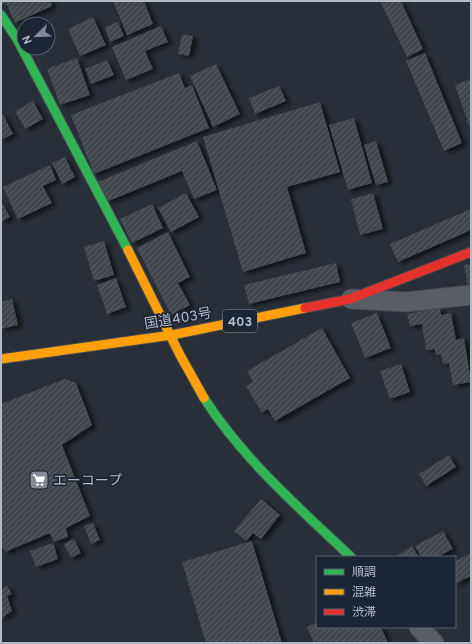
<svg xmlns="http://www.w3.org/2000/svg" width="472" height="644" font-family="Overpass,'Noto Sans JP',sans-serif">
<defs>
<pattern id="building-hatch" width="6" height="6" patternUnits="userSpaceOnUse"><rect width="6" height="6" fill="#42474e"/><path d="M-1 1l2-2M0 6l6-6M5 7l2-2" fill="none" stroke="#5b6066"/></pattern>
<filter id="shadow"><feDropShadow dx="4.5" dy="2.5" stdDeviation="2" flood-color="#0009"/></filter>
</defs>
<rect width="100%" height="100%" fill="#292f38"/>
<path fill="url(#building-hatch)" filter="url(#shadow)" d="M1 1H50L52 6 15 23 6 3 1 5Z
M113 1H144L153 24 127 35Z
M380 1H401L423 49 407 57Z
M93 17 106 45 80 56 68 29Z
M118 22 124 36 110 42 105 27Z
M161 26 168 42 145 51 153 69 126 80 112 47Z
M182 34 193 36 189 56 178 54Z
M425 53 462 143 444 151 406 61Z
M77 58 90 95 60 105 47 69Z
M107 60 114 75 91 84 85 69Z
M216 64 240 114 213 127 190 76Z
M179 73 185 88 192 85 209 128 94 174 71 115Z
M471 79V131L455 85Z
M279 86 286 101 255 114 249 98Z
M33 101 43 119 25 129 15 111Z
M320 102 340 172 287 187 306 253 243 272 203 137Z
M1 111 13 134 1 140Z
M354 118 372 183 348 190 329 125Z
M197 141 217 190 194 199 182 171 106 202 98 182Z
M376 141 388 182 376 185 364 145Z
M65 157 75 177 62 184 52 163Z
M50 165 56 180 43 186 52 203 18 219 3 187Z
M186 193 199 217 171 232 158 208Z
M373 193 383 229 360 235 351 199Z
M1 201 10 217 1 222Z
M152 204 163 228 132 243 120 219Z
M471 209V230L398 262 390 244Z
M168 232 190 277 178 283 190 305 171 315 137 248Z
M104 241 114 275 94 281 84 247Z
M336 263 340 282 249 304 244 285Z
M471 264V287H468L464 265Z
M116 278 126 307 107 314 97 285Z
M12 299 18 325 1 329V302Z
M440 308 441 315 451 313 456 340 464 338 471 382 453 385 449 363 443 364 441 354 436 355 435 349 426 350 422 324 410 326 407 314Z
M377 313 391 348 365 358 351 323Z
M322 328 350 378 275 421 268 409 262 413 246 386 253 382 247 371Z
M401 364 410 392 390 399 380 371Z
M65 379 76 383 92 425 62 445 90 516 66 528 68 537 54 542 50 533 5 552 1 545V404Z
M449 455 456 467 426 486 419 474Z
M261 499 280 515 261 539 253 533 246 541 234 531Z
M93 523 100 540 91 544 84 526Z
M443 531 453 549 437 557H421L415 546Z
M74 539 81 553 71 558 64 544Z
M252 541 282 643H206L182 562Z
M53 543 58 559 36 567 30 551Z
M412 546 419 557H395Z
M471 553V576L455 584V561Z
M7 586 12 594 7 596 12 611 1 619V589Z
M317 622V627H381L388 643H314L307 627Z"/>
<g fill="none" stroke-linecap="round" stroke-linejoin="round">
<defs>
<path id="street" d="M351 299 406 302 471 295
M419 627 434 643"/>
<path id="fast" d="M1 15 17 39 128 250
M204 398C243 459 299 508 351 557"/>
<path id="slow" d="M128 250 180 355 204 398
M1 359 172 335 305 308"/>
<path id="jam" d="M305 308 350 299 471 252"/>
</defs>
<use href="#street" stroke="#454a51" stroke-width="21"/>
<use href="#fast" stroke="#454a51" stroke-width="11"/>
<use href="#slow" stroke="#454a51" stroke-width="11"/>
<use href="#jam" stroke="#454a51" stroke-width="11"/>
<use href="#street" stroke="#595e66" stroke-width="19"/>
<use href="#fast" stroke="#30b455" stroke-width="9"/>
<use href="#slow" stroke="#ff9f0a" stroke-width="9"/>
<use href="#jam" stroke="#e5322d" stroke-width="9"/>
</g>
<defs>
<symbol id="supermarket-square" viewBox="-11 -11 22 22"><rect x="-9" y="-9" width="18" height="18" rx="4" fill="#838a96" stroke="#1c2533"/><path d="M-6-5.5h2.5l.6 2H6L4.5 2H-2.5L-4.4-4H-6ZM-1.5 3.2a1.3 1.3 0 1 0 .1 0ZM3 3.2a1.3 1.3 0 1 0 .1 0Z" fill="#fff"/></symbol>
</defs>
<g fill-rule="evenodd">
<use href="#supermarket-square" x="28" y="469" width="22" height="22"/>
</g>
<g text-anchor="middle" stroke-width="3.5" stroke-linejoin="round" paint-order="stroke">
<rect fill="#1c2533" stroke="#868e9c" stroke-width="1" x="223" y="310" width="34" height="22" rx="3"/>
<g font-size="13" font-weight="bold" fill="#b3bbc9">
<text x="240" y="326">403</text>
</g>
<g font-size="14" fill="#b3bbc9" stroke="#1c2533">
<text transform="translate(178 318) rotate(-10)" y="5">国道403号</text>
</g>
<g font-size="14" fill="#b3bbc9" stroke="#1c2533" text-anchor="start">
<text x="53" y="485">エーコープ</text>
</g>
</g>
<rect width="472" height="644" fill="none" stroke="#b3bbc9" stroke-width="4"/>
<rect x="316" y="556" width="140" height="72" fill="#1c2533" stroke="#58616f"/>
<rect x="324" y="569" width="20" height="6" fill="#30b455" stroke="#58616f"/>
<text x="352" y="576" font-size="12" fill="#b3bbc9">順調</text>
<rect x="324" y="589" width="20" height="6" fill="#ff9f0a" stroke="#58616f"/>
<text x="352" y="596" font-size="12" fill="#b3bbc9">混雑</text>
<rect x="324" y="609" width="20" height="6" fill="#e5322d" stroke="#58616f"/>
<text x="352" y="616" font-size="12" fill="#b3bbc9">渋滞</text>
<g transform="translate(36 36) rotate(247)"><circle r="19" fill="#1c2533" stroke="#58616f"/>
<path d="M0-3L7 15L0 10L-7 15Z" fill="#838a96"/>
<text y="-6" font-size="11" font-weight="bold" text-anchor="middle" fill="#b3bbc9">N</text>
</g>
</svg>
